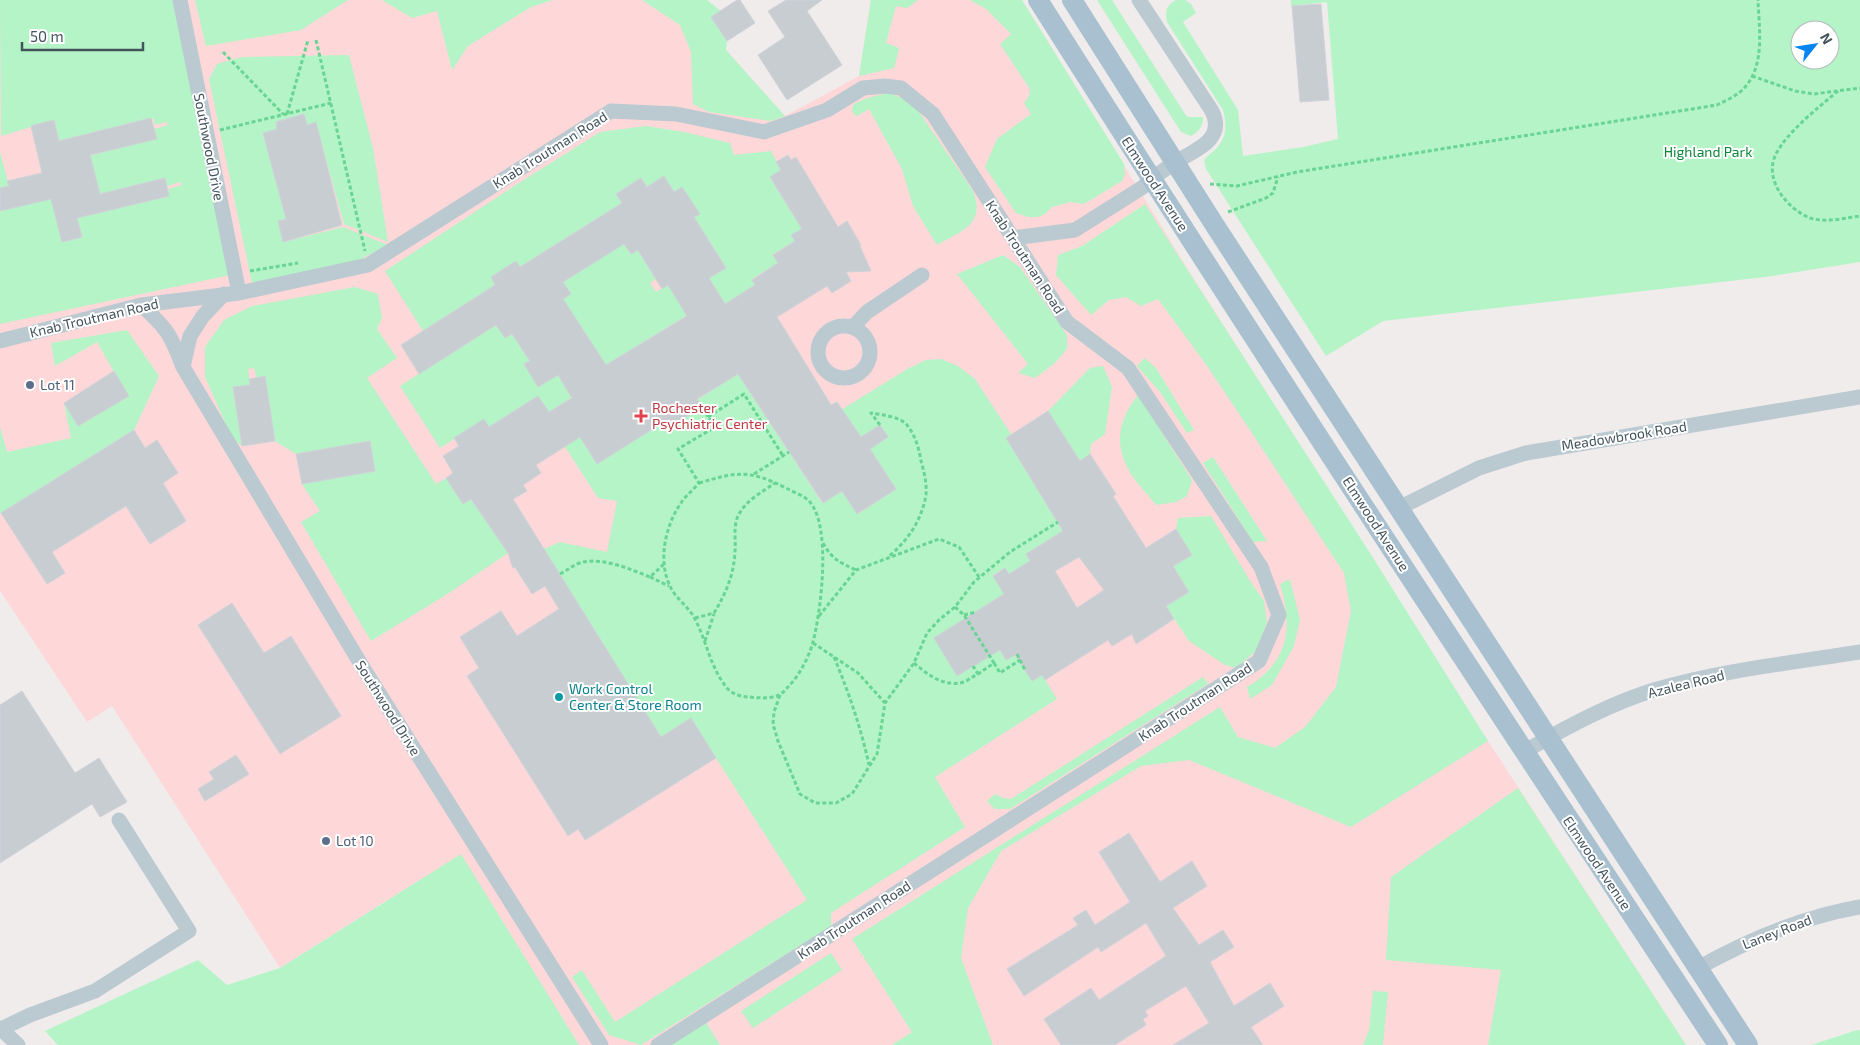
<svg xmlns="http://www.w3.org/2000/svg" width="1860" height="1045" font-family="'Exo 2',sans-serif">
<rect width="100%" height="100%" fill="#f0ecec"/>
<path fill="#fed8d9" d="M0 0H664L726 50 785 116 859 76 871 0H1022L1194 279 1488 741 1686 1045H528L421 879 280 968 112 706 87 722 0 591Z"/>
<path fill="#b4f4c6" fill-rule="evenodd" d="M0 0H174L235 274 0 324V211L49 190 62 242 82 237 77 218 169 196 168 189 182 185 181 182 167 186 165 178 92 196 84 157 156 139 154 129 168 125 167 122 155 125 153 118 59 141 54 120 1 136Z
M195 0H348L301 30 206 46Z
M382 0H553L531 7 468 46 452 70 437 11 412 18Z
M642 0H707L721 11 711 17 727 41 726 50 785 116 771 121 709 112 693 104 691 52 680 25Z
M871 0H918L907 8 896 6 886 43 897 47 899 49 894 68 859 76Z
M970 0H1022L1124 164 1125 175 1122 181 1084 204 1070 202 1052 207 1045 214 1038 217H1028L1016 213 985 167 997 139 1031 114 1024 103 1029 96 1030 89 1000 44 1011 34 986 9Z
M1097 0H1112L1187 117H1203C1203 127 1199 131 1191 136L1181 132Z
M1176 0H1185L1191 4 1196 13 1183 22 1238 110 1243 156 1303 147 1338 139 1327 2 1291 6V0H1860V262L1765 277 1383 321 1326 356 1206 169 1204 160C1207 156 1212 153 1216 149 1227 137 1227 125 1223 110L1167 22C1165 11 1166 5 1176 0ZM1800 30H1830V60H1800Z
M349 55 373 148 388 242 344 224 316 123 307 125 304 114 276 122 277 129 263 133 286 219 278 222 284 242 343 227 388 245 357 261 252 283 209 79 217 64 242 57Z
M890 93 908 101 919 112 973 191C986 225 961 231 937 245L913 206 902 169 869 109 857 116 855 115 852 111 853 105C865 97 876 96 890 93Z
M646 126 684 132 730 143 734 155 771 151 781 170 770 178 802 229 792 235 795 241 773 254 778 263 752 279 755 285 738 296 728 310 709 278 726 268 694 217 699 214 682 187 674 192 664 176 647 187 641 178 616 194 622 203 520 267 516 262 491 277 495 285 423 331 385 271 511 188 600 132Z
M0 152 9 186 0 188Z
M1145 204 1370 553 1488 741 1351 827 1189 760 1141 766 1001 851 968 908 961 958 993 1045H892L912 1032 852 939 1220 707 1238 737 1275 748 1305 727 1336 687 1351 611 1344 573 1250 430 1205 363 1158 299 1141 306 1126 297 1109 300 1091 315 1056 275 1058 255 1082 246Z
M624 244 631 254 638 250 656 279 650 283 656 292 668 285 692 312 590 375 563 299 571 293 555 271Z
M1003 255 1020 267 1067 335V349L1055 363 1035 378 1018 373 1028 364 957 274Z
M355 287 378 294 382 318 377 329 397 358 367 378 436 484 446 478 463 504 471 499 508 553 449 593 371 641 301 522 320 511 302 484 375 471 370 441 296 454 275 441 254 368 248 369 250 385 233 388 242 446 232 438 205 377V347L224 320 252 306Z
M496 325 505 338 513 334 530 361 524 364 558 375 567 390 572 387 577 394 549 412 538 396 489 427 484 420 440 448 400 386Z
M127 330 159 376 134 430 0 514V427L7 452 71 438 64 403 78 426 128 396 97 342 55 366 51 343Z
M1145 358 1156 368 1194 430 1187 433 1160 392 1137 366Z
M941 359 958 366 975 379 1011 434 1006 438 1063 531 1026 554 1030 561 1009 574 1005 568 993 575 1004 594 976 612 1006 660 1040 639 1025 670 1032 681 1042 675 1057 699 935 777 965 827 831 913V926L641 1045 609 1035 572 977 582 970 615 1022 807 900 691 719 661 737 544 549 560 542 607 552 617 501 598 498 560 439 575 429 597 463 738 374 822 503 842 491 858 514 896 489 870 449 888 437 880 425 861 437 836 413 909 368 926 360Z
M1103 366 1112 387 1105 434 1091 444 1090 454 1080 461 1048 411 1090 368Z
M1138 395 1192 480 1187 496 1176 502 1156 505C1147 493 1134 481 1127 467 1114 440 1120 418 1138 395Z
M1213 457 1267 541 1253 542 1203 463Z
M1211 516 1252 584 1264 601 1267 622 1257 650 1236 668 1225 665 1189 641 1166 606 1189 592 1173 566 1192 555 1176 529 1178 518Z
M1290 579 1300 620 1294 646 1272 685 1250 699 1247 687C1289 662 1293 628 1280 584Z
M1203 677 1208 684 1010 809H995L987 801 995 794 1003 798 1011 799Z
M1518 788 1686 1045H1488L1501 970 1386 960 1391 877Z
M461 854 579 1045H58L45 1031 198 960 227 985 280 968Z
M831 953 842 970 753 1028 741 1011Z
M1373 991 1388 992 1383 1045H1363L1369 1030Z
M705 1021 720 1045H668Z
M1860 1030V1045H1811L1854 1031Z"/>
<path fill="#c8cdd2" stroke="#cfd3d9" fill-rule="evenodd" d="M737 0H740L755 23 727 41 711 17Z
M786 0H822L807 11 842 65 787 100 758 55 785 37 768 11Z
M1321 4 1329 100 1300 102 1292 6Z
M304 114 307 125 316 122 342 225 283 242 278 221 286 219 263 133 277 129 276 122Z
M151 118 157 139 90 155 100 194 165 178 169 196 77 218 82 237 62 242 51 199 0 211V188L9 186 7 181 42 173 31 126 54 120 59 141Z
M788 155 791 160 796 157 838 227 847 221 861 245 860 246 871 271 846 272 851 281 832 293 827 286 777 317 831 405 837 402 861 437 880 425 888 437 870 449 896 489 857 514 842 491 823 503 738 374 697 399 702 407 671 426 667 420 597 464 580 437 536 465 541 473 523 485 527 491 513 499 661 737 691 718 716 758 585 840 578 829 568 836 467 676 479 668 460 637 501 611 517 636 559 609 545 586 532 594 515 567 513 568 508 553 471 499 463 504 446 478 453 473 443 456 459 446 454 438 484 419 489 427 538 396 549 412 572 398 558 375 538 387 524 364 530 361 512 334 505 338 496 325 419 374 401 345 495 285 491 277 516 261 520 267 622 203 616 194 641 178 647 187 664 176 674 192 682 187 700 214 694 217 726 268 709 278 725 304 755 285 752 280 778 263 773 255 795 241 791 235 802 229 770 177 781 170 776 162ZM624 244 631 254 638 250 662 289 668 285 687 316 606 365 563 299 571 294 563 282Z
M114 371 129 396 78 426 64 403Z
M265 376 275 441 242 446 233 387 250 385 249 379Z
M1048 411 1080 461 1090 454 1116 494 1113 496 1146 548 1176 529 1192 555 1173 566 1189 592 1166 606 1174 619 1136 644 1132 634 1112 646 1108 640 1045 680 1042 675 1032 681 1015 655 1006 660 1000 650 957 676 934 638 1004 594 993 576 1005 568 1009 574 1030 561 1026 554 1063 531 1006 438ZM1079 557 1104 590 1077 608 1055 571Z
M134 430 145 448 157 440 178 473 163 483 186 521 150 544 126 506 52 552 65 573 47 584 1 513Z
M370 441 375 471 302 484 296 454Z
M232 603 264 653 291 636 341 716 280 754 198 625Z
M22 691 75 773 99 758 127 802 100 817 92 804 0 863V705Z
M236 755 249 774 205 801 198 789 214 779 209 772Z
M1129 833 1160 882 1192 861 1207 886 1173 908 1199 945 1223 930 1234 947 1210 962 1234 1006 1270 983 1284 1006 1251 1027 1263 1045H1173L1209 1023 1186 986 1145 1011 1148 1016 1143 1019 1146 1025 1115 1045H1061L1044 1019 1091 988 1099 1000 1166 956 1146 923 1101 952 1098 947 1024 996 1007 969 1078 925 1073 918 1086 910 1095 925 1130 902 1099 852Z"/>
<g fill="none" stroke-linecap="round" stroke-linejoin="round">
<path stroke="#68d594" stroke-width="3" stroke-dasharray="4 2.5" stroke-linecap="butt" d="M316 40 365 251
M223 52 283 114
M1752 76 1795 91 1814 94 1860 88
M1838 91C1819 107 1787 132 1776 154 1763 179 1787 209 1810 218 1826 223 1845 218 1860 216
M287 114 308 40
M220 130 331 103
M1210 184 1237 186 1297 172 1717 105C1727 100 1739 95 1746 86 1765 63 1759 28 1758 0
M1228 212 1266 198 1273 193 1278 177
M250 271 298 263
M708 417 744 394 783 456
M880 425 871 413C882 415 899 416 907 425 915 435 919 448 921 461 924 471 927 484 926 495 922 519 908 541 889 556
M754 474 789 452
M699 483C737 472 748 469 786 488 793 492 803 495 809 501 832 525 821 611 813 642 809 657 799 676 788 687 785 690 782 694 779 695 771 699 758 698 749 697 740 697 729 693 724 684 710 665 706 640 695 619 689 607 675 598 670 586 657 559 666 523 683 500 688 494 694 489 699 483L678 449 715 427 702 407
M823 543C831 558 840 563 856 570
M560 574C566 571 571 567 577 564 598 555 630 569 650 577L664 564
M650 577 669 586
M955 607 964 615 994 663 978 674
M964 615 976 612
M819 616 856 570 939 539 959 547 979 577
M695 618 714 613C726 593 734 575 735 551 736 540 733 527 738 516 745 501 762 492 775 483
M705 641 714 614
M813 643 858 673 885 703
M1017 654 1025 670
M834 657C849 693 861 728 869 765
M914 663C928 675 945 688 964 682 969 680 973 676 978 674L973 666
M994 663 1000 673 1020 660
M780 695 774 712 773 724 778 741 800 794 815 803H836L852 794 877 754 885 703 914 663 927 633 939 620 955 607 974 582 1010 552 1058 522"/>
<path stroke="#bbc9d1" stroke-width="15" d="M180 0 239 293
M1013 238 1075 230 1143 187C1153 177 1165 169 1177 161 1196 150 1226 139 1212 111L1139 0
M141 305C167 328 171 335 183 367L365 671 601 1045
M818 352a26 26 0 1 1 52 0a26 26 0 1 1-52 0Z
M853 327 867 312 922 275
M0 341 141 305 239 293 368 265 611 111 676 114 764 132 827 110 863 88 885 86 901 88 933 114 1067 322 1128 368 1261 567 1279 615 1259 661 658 1045
M183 367 190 336 203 316 224 294
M1399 508 1479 468 1526 453 1860 397
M1524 752C1564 728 1609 704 1654 690 1721 670 1792 663 1860 652
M1698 968C1750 939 1802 917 1860 907
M0 1028 18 1045
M1 1029 30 1015 95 991 189 931 119 820"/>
<path stroke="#a8c0cf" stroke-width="20" d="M1038 0C1260 351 1489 698 1718 1045
M1072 0 1214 224 1748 1045"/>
</g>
<g fill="#5c6f8a" stroke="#fff" stroke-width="2">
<circle cx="30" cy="385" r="5"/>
<circle cx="326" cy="841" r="5"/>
</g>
<path fill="#e0444e" stroke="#fff" stroke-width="2" d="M638.5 408.5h5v5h5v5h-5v5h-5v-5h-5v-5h5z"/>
<circle fill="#0f9aa8" stroke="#fff" stroke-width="2" cx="559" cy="697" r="5"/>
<g text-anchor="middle" stroke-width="4" stroke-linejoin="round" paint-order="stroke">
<g font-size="14" fill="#43535c" stroke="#fff">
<text transform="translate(209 147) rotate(79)" y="5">Southwood Drive</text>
<text transform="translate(550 150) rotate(-32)" y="5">Knab Troutman Road</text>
<text transform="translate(1155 184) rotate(57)" y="5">Elmwood Avenue</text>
<text transform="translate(1025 257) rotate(57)" y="5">Knab Troutman Road</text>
<text transform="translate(94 318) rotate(-13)" y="5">Knab Troutman Road</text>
<text transform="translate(1624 436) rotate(-9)" y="5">Meadowbrook Road</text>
<text transform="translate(1376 524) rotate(57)" y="5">Elmwood Avenue</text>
<text transform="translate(1686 684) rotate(-14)" y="5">Azalea Road</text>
<text transform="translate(1195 702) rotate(-33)" y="5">Knab Troutman Road</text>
<text transform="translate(388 708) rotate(58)" y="5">Southwood Drive</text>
<text transform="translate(1597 863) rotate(56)" y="5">Elmwood Avenue</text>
<text transform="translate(854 920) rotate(-33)" y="5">Knab Troutman Road</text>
<text transform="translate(1777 932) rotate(-21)" y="5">Laney Road</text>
</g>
<g font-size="14" fill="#0c853b" stroke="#fff">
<text x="1708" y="157">Highland Park</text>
</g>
<g font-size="14" fill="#4e5e75" stroke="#fff" text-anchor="start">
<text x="40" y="390">Lot 11</text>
<text x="336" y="846">Lot 10</text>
</g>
<g font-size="14" fill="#be3a42" stroke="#fff" text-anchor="start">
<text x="652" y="413">Rochester<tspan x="652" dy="16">Psychiatric Center</tspan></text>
</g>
<g font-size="14" fill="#0d838f" stroke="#fff" text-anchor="start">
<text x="569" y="694">Work Control<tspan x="569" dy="16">Center &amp; Store Room</tspan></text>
</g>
</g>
<g transform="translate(1815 45) rotate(60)"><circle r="24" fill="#ffffff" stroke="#b4babe"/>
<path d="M0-4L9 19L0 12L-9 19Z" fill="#0485f2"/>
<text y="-8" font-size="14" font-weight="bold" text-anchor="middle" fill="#43535c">N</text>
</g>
<path d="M22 42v8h121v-8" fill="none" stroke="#43535c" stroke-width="2.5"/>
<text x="30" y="42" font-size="15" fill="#43535c" stroke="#ffffff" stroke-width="4" paint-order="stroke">50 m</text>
</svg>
